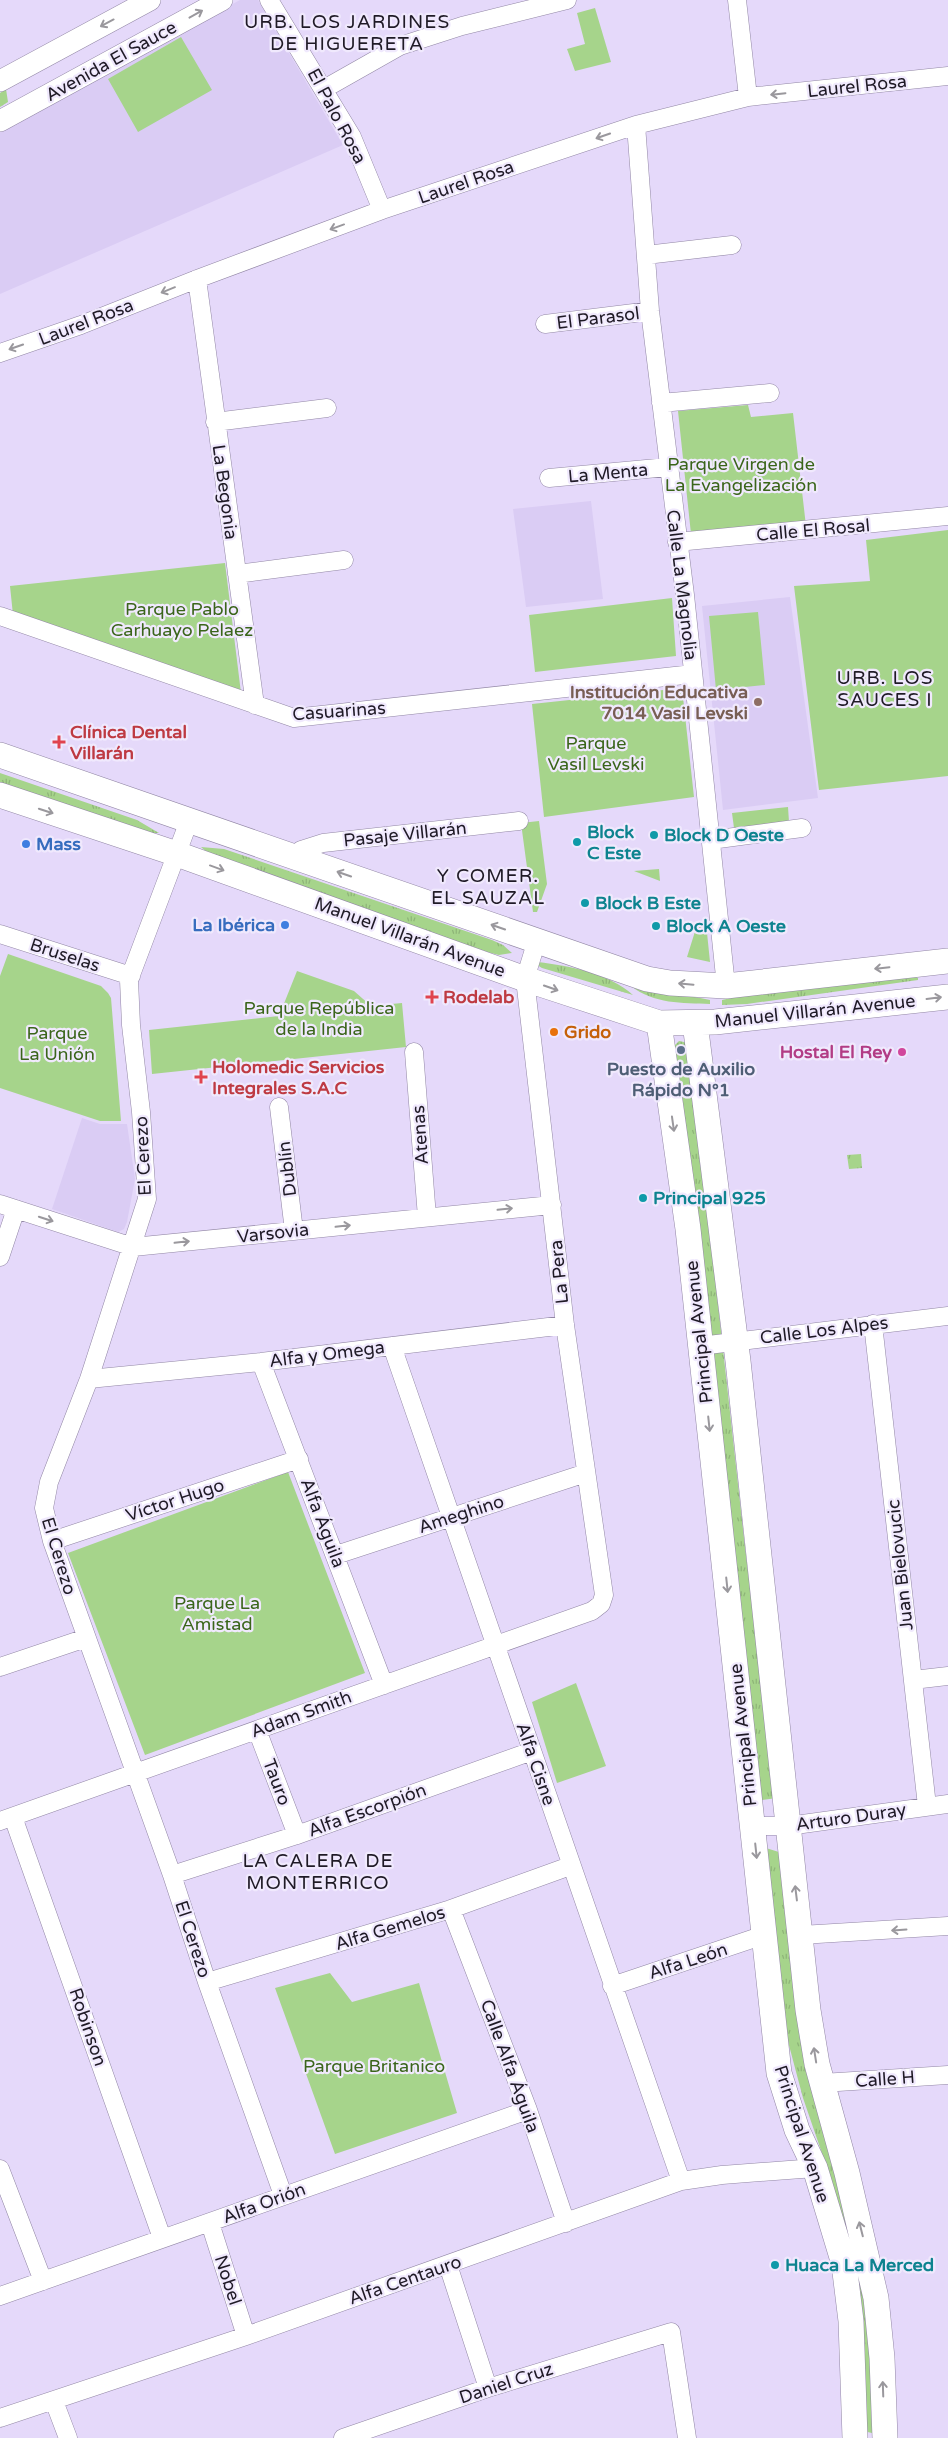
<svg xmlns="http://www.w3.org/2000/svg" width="948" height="2438" font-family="'Varela Round',sans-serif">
<defs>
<pattern id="grass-tufts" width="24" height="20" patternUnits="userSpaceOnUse" patternTransform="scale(1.25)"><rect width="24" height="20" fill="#a6d48b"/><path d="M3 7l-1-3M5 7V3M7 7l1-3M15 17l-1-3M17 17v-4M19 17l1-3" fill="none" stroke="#8eb578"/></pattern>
</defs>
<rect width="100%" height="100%" fill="#e5d9fa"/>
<path fill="#daccf4" d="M240 0H258L343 145 0 294V131Z
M591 501 603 599 526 607 513 509Z
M790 597 818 798 723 810 702 606Z
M82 1118 100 1124H127L135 1179 127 1222 124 1229 118 1232 52 1209Z"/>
<path fill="url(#grass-tufts)" d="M6 89 8 102 0 107V93Z
M0 773 137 820 159 833H147L0 785Z
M201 847 224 849 492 940 503 945 512 953 499 955 487 952 209 854Z
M538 962C570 966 609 973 633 995L542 968 537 965Z
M914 976 918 978V980L747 1004 722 1005V1000L745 995Z
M631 986C657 992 684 994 710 1000V1004C682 1003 654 1004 631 986Z
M679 1041 689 1043 745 1547 777 1798 762 1800 673 1047Z
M861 1154 862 1168 849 1169 847 1155Z
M766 1848 782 1853 871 2298 872 2433 863 2431 826 2165 803 2098 786 2034Z"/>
<path fill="#a6d48b" d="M595 8 611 62 575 71 567 49 585 44 577 13Z
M181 37 212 90 138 132 108 79Z
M748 405 751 417 793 413 806 526 691 534 678 411Z
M948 530V776L819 790 794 586 870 581 866 540Z
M225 563 241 693 13 615 10 586Z
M672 598 676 656 535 672 529 615Z
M758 612 765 685 716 690 709 616Z
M682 688 694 797 544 817 532 704Z
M788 807 789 822 734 828 732 813Z
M539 821 547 884 537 912H533L521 823Z
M659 869 660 881 634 871Z
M698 922 706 923 710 962 687 957Z
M8 954 101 986 108 993 111 998 121 1121H100L0 1088V976Z
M297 971 354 991 371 1006 402 1003 406 1047 152 1074 149 1030 279 1016Z
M288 1472 365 1673 145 1755 68 1553Z
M576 1683 606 1766 557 1783 532 1702Z
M330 1973 352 2002 419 1983 457 2113 335 2154 275 1988Z"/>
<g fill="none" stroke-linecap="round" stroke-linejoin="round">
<defs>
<path id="minor" d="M269 0 352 137 382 210
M737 0 748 97
M324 89 400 46 462 26 567 0
M636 125 650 311 685 595 726 986
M646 255 732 245
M197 279 255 705
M545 324 650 311
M0 353 81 325 197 279 382 210 636 125 748 97 948 76
M661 403 770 393
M215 422 327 408
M549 478 668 467
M677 542 948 516
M237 574 344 560
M0 616 294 718 693 674
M189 821 129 980 131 1025 141 1112 147 1199 89 1379 49 1482 44 1508 52 1541 172 1875 207 1982 283 2195
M711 840 802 828
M296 857 301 850 323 843 519 821
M0 934 131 976
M414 1052 427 1217
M279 1107 294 1231
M0 1204 133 1247 552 1205
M0 1257 16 1209
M873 1324 927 1806
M392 1346 681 2181
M700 1346 948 1316
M261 1362 384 1685
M89 1379 261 1362 565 1325
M52 1541 299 1459
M336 1555 586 1473
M0 1667 86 1638
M913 1680 948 1676
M257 1730 297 1835
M13 1817 162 2238
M0 1821 592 1611 601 1604 604 1595 565 1325 525 979 537 940
M753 1826H788L948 1804
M172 1875 297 1835 532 1751
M451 1909 528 2110 566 2223
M801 1935 948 1926
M207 1982 451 1909 570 1866
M612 1986 764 1935
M822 2083 948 2075
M0 2169 43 2281
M210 2223 246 2336
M448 2265 488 2388
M0 2296 528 2110
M54 2401 68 2438
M0 2418 246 2336 681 2181 722 2175 815 2168
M343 2438 488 2388 671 2332 687 2438"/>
<path id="tertiary" d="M0 81 150 0
M0 121 222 0"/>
<path id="secondary" d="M0 755 647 979 670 983 726 986 948 961
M0 795 177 854 525 979 659 1023 715 1022 948 997
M659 1023 688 1229 779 2073 797 2130 815 2168 844 2264 851 2321 855 2438
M695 1023 738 1361 808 2010 817 2064 847 2173 876 2298 882 2358 885 2438"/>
</defs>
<use href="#minor" stroke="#9287a5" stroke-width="19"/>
<use href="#tertiary" stroke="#9287a5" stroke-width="22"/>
<use href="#secondary" stroke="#9287a5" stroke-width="26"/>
<use href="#minor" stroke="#fff" stroke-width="18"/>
<use href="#tertiary" stroke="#fff" stroke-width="21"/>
<use href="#secondary" stroke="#fff" stroke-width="25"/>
</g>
<defs><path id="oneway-shaft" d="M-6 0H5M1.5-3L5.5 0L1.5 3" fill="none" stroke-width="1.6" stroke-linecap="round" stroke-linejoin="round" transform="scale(1.25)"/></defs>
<g stroke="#9a989d">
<use href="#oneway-shaft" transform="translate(196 14) rotate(-29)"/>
<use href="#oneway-shaft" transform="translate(107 23) rotate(152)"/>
<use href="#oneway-shaft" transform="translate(778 94) rotate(174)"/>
<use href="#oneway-shaft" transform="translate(603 136) rotate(161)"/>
<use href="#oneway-shaft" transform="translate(337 227) rotate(160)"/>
<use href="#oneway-shaft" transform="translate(168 290) rotate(158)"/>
<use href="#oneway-shaft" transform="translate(16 347) rotate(161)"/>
<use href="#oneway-shaft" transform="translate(46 811) rotate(18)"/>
<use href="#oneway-shaft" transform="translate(217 868) rotate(20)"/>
<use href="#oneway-shaft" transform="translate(344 874) rotate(-161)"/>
<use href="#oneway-shaft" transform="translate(498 927) rotate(-161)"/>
<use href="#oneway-shaft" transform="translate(882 968) rotate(174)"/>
<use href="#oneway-shaft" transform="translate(686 984) rotate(-175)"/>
<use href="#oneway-shaft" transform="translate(551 988) rotate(19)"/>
<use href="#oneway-shaft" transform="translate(934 998) rotate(-7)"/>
<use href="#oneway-shaft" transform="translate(673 1124) rotate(82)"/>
<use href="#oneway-shaft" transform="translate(505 1209) rotate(-6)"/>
<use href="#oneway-shaft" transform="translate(46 1219) rotate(18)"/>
<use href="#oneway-shaft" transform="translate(343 1226) rotate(-6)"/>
<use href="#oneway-shaft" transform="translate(182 1242) rotate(-6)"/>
<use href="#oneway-shaft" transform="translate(709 1424) rotate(84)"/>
<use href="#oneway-shaft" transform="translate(727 1585) rotate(84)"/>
<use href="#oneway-shaft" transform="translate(756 1851) rotate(84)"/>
<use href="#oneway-shaft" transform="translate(796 1893) rotate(-97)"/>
<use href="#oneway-shaft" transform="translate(899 1930) rotate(176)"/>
<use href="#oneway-shaft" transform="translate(815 2055) rotate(-99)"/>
<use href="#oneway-shaft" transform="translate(861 2229) rotate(-104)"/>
<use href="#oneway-shaft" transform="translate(883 2389) rotate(-92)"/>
</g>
<circle fill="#8d6e63" stroke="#f0e9fd" stroke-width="2" cx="758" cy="702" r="5"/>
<g fill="#e0444e" stroke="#f0e9fd" stroke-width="2">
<path d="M56.5 734.5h5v5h5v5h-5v5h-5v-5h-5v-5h5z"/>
<path d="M429.5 989.5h5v5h5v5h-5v5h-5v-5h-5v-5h5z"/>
<path d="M198.5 1069.5h5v5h5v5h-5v5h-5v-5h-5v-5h5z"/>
</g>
<g fill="#0f9aa8" stroke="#f0e9fd" stroke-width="2">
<circle cx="654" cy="835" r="5"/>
<circle cx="577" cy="842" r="5"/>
<circle cx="585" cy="903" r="5"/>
<circle cx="656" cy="926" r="5"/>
<circle cx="643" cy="1198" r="5"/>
<circle cx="775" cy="2265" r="5"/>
</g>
<g fill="#3f7fe0" stroke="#f0e9fd" stroke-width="2">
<circle cx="26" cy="844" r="5"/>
<circle cx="285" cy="925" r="5"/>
</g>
<circle fill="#e8710a" stroke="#f0e9fd" stroke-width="2" cx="554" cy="1032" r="5"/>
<circle fill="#5c6f8a" stroke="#f0e9fd" stroke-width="2" cx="681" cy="1050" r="5"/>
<circle fill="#d1479c" stroke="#f0e9fd" stroke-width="2" cx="902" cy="1052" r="5"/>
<g text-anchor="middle" stroke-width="4.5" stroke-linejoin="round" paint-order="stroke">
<g font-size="18" fill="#1f1a26" stroke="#f0e9fd">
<text transform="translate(111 61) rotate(-29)" y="6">Avenida El Sauce</text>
<text transform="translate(857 86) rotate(-6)" y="6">Laurel Rosa</text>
<text transform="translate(337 116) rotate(62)" y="6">El Palo Rosa</text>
<text transform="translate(466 182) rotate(-19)" y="6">Laurel Rosa</text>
<text transform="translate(598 318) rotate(-7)" y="6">El Parasol</text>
<text transform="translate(86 322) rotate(-21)" y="6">Laurel Rosa</text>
<text transform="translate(608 473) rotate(-5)" y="6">La Menta</text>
<text transform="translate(225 492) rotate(82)" y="6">La Begonia</text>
<text transform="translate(813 530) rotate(-5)" y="6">Calle El Rosal</text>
<text transform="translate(682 585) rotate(83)" y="6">Calle La Magnolia</text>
<text transform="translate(339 711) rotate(-4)" y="6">Casuarinas</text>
<text transform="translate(405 834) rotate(-6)" y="6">Pasaje Villarán</text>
<text transform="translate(410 937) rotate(20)" y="6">Manuel Villarán Avenue</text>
<text transform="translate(65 955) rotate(18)" y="6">Bruselas</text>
<text transform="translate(815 1011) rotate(-6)" y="6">Manuel Villarán Avenue</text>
<text transform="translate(420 1135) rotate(-94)" y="6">Atenas</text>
<text transform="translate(143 1156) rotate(-93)" y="6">El Cerezo</text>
<text transform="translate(287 1169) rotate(-97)" y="6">Dublín</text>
<text transform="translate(273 1233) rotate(-6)" y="6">Varsovia</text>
<text transform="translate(559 1272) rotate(-96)" y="6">La Pera</text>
<text transform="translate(824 1330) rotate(-7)" y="6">Calle Los Alpes</text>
<text transform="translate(699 1332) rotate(-96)" y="6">Principal Avenue</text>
<text transform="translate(327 1354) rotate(-7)" y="6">Alfa y Omega</text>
<text transform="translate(175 1500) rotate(-18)" y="6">Víctor Hugo</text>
<text transform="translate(461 1514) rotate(-18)" y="6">Ameghino</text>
<text transform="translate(323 1523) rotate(69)" y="6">Alfa Águila</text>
<text transform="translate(59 1556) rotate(73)" y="6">El Cerezo</text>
<text transform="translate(900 1565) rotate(-96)" y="6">Juan Bielovucic</text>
<text transform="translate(301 1714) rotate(-20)" y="6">Adam Smith</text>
<text transform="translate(743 1735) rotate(-96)" y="6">Principal Avenue</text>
<text transform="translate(536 1764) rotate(71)" y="6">Alfa Cisne</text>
<text transform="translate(277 1782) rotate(69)" y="6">Tauro</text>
<text transform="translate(367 1810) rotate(-20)" y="6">Alfa Escorpión</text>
<text transform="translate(851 1817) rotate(-8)" y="6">Arturo Duray</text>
<text transform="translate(390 1928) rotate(-17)" y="6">Alfa Gemelos</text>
<text transform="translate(193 1939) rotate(72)" y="6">El Cerezo</text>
<text transform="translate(688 1961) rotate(-18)" y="6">Alfa León</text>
<text transform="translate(88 2027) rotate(71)" y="6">Robinson</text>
<text transform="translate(510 2066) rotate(70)" y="6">Calle Alfa Águila</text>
<text transform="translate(885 2079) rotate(-4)" y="6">Calle H</text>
<text transform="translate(802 2134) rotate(72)" y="6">Principal Avenue</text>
<text transform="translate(264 2203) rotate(-20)" y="6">Alfa Orión</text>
<text transform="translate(228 2280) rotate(72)" y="6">Nobel</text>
<text transform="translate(405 2280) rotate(-19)" y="6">Alfa Centauro</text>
<text transform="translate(506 2383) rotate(-18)" y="6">Daniel Cruz</text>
</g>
<g font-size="18" fill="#3a651a" stroke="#f0e9fd">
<text x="741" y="470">Parque Virgen de<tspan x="741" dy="21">La Evangelización</tspan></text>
<text x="182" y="615">Parque Pablo<tspan x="182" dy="21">Carhuayo Pelaez</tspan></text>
<text x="596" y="749">Parque<tspan x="596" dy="21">Vasil Levski</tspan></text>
<text x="319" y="1014">Parque República<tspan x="319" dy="21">de la India</tspan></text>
<text x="57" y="1039">Parque<tspan x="57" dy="21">La Unión</tspan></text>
<text x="217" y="1609">Parque La<tspan x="217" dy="21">Amistad</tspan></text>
<text x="374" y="2072">Parque Britanico</text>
</g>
<g font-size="18" font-weight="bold" fill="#785e54" stroke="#f0e9fd" text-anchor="end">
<text x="748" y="698">Institución Educativa<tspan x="748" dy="21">7014 Vasil Levski</tspan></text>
</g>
<g font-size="18" font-weight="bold" fill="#be3a42" stroke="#f0e9fd" text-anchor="start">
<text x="70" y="738">Clínica Dental<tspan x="70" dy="21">Villarán</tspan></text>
<text x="443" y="1003">Rodelab</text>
<text x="212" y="1073">Holomedic Servicios<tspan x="212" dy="21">Integrales S.A.C</tspan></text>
</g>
<g font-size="18" font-weight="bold" fill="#0d838f" stroke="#f0e9fd" text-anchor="start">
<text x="587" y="838">Block<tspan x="587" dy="21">C Este</tspan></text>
<text x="664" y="841">Block D Oeste</text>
<text x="595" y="909">Block B Este</text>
<text x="666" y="932">Block A Oeste</text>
<text x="653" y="1204">Principal 925</text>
<text x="785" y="2271">Huaca La Merced</text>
</g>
<g font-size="18" font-weight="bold" fill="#366cbe" stroke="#f0e9fd" text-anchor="start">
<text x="36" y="850">Mass</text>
<text x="275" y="931" text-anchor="end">La Ibérica</text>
</g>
<g font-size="18" font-weight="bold" fill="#c56008" stroke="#f0e9fd" text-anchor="start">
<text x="564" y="1038">Grido</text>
</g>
<g font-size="18" font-weight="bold" fill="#b23c85" stroke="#f0e9fd" text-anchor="end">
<text x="892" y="1058">Hostal El Rey</text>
</g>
<g font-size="18" font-weight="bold" fill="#4e5e75" stroke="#f0e9fd">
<text x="681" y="1075">Puesto de Auxilio<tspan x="681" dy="21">Rápido N°1</tspan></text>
</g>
<g font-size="19" letter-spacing="1" fill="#1f1a26" stroke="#f0e9fd">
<text x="347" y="28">URB. LOS JARDINES<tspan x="347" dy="22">DE HIGUERETA</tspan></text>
<text x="885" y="684">URB. LOS<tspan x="885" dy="22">SAUCES I</tspan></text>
<text x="488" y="882">Y COMER.<tspan x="488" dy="22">EL SAUZAL</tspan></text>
<text x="318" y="1867">LA CALERA DE<tspan x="318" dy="22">MONTERRICO</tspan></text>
</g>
</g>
</svg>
